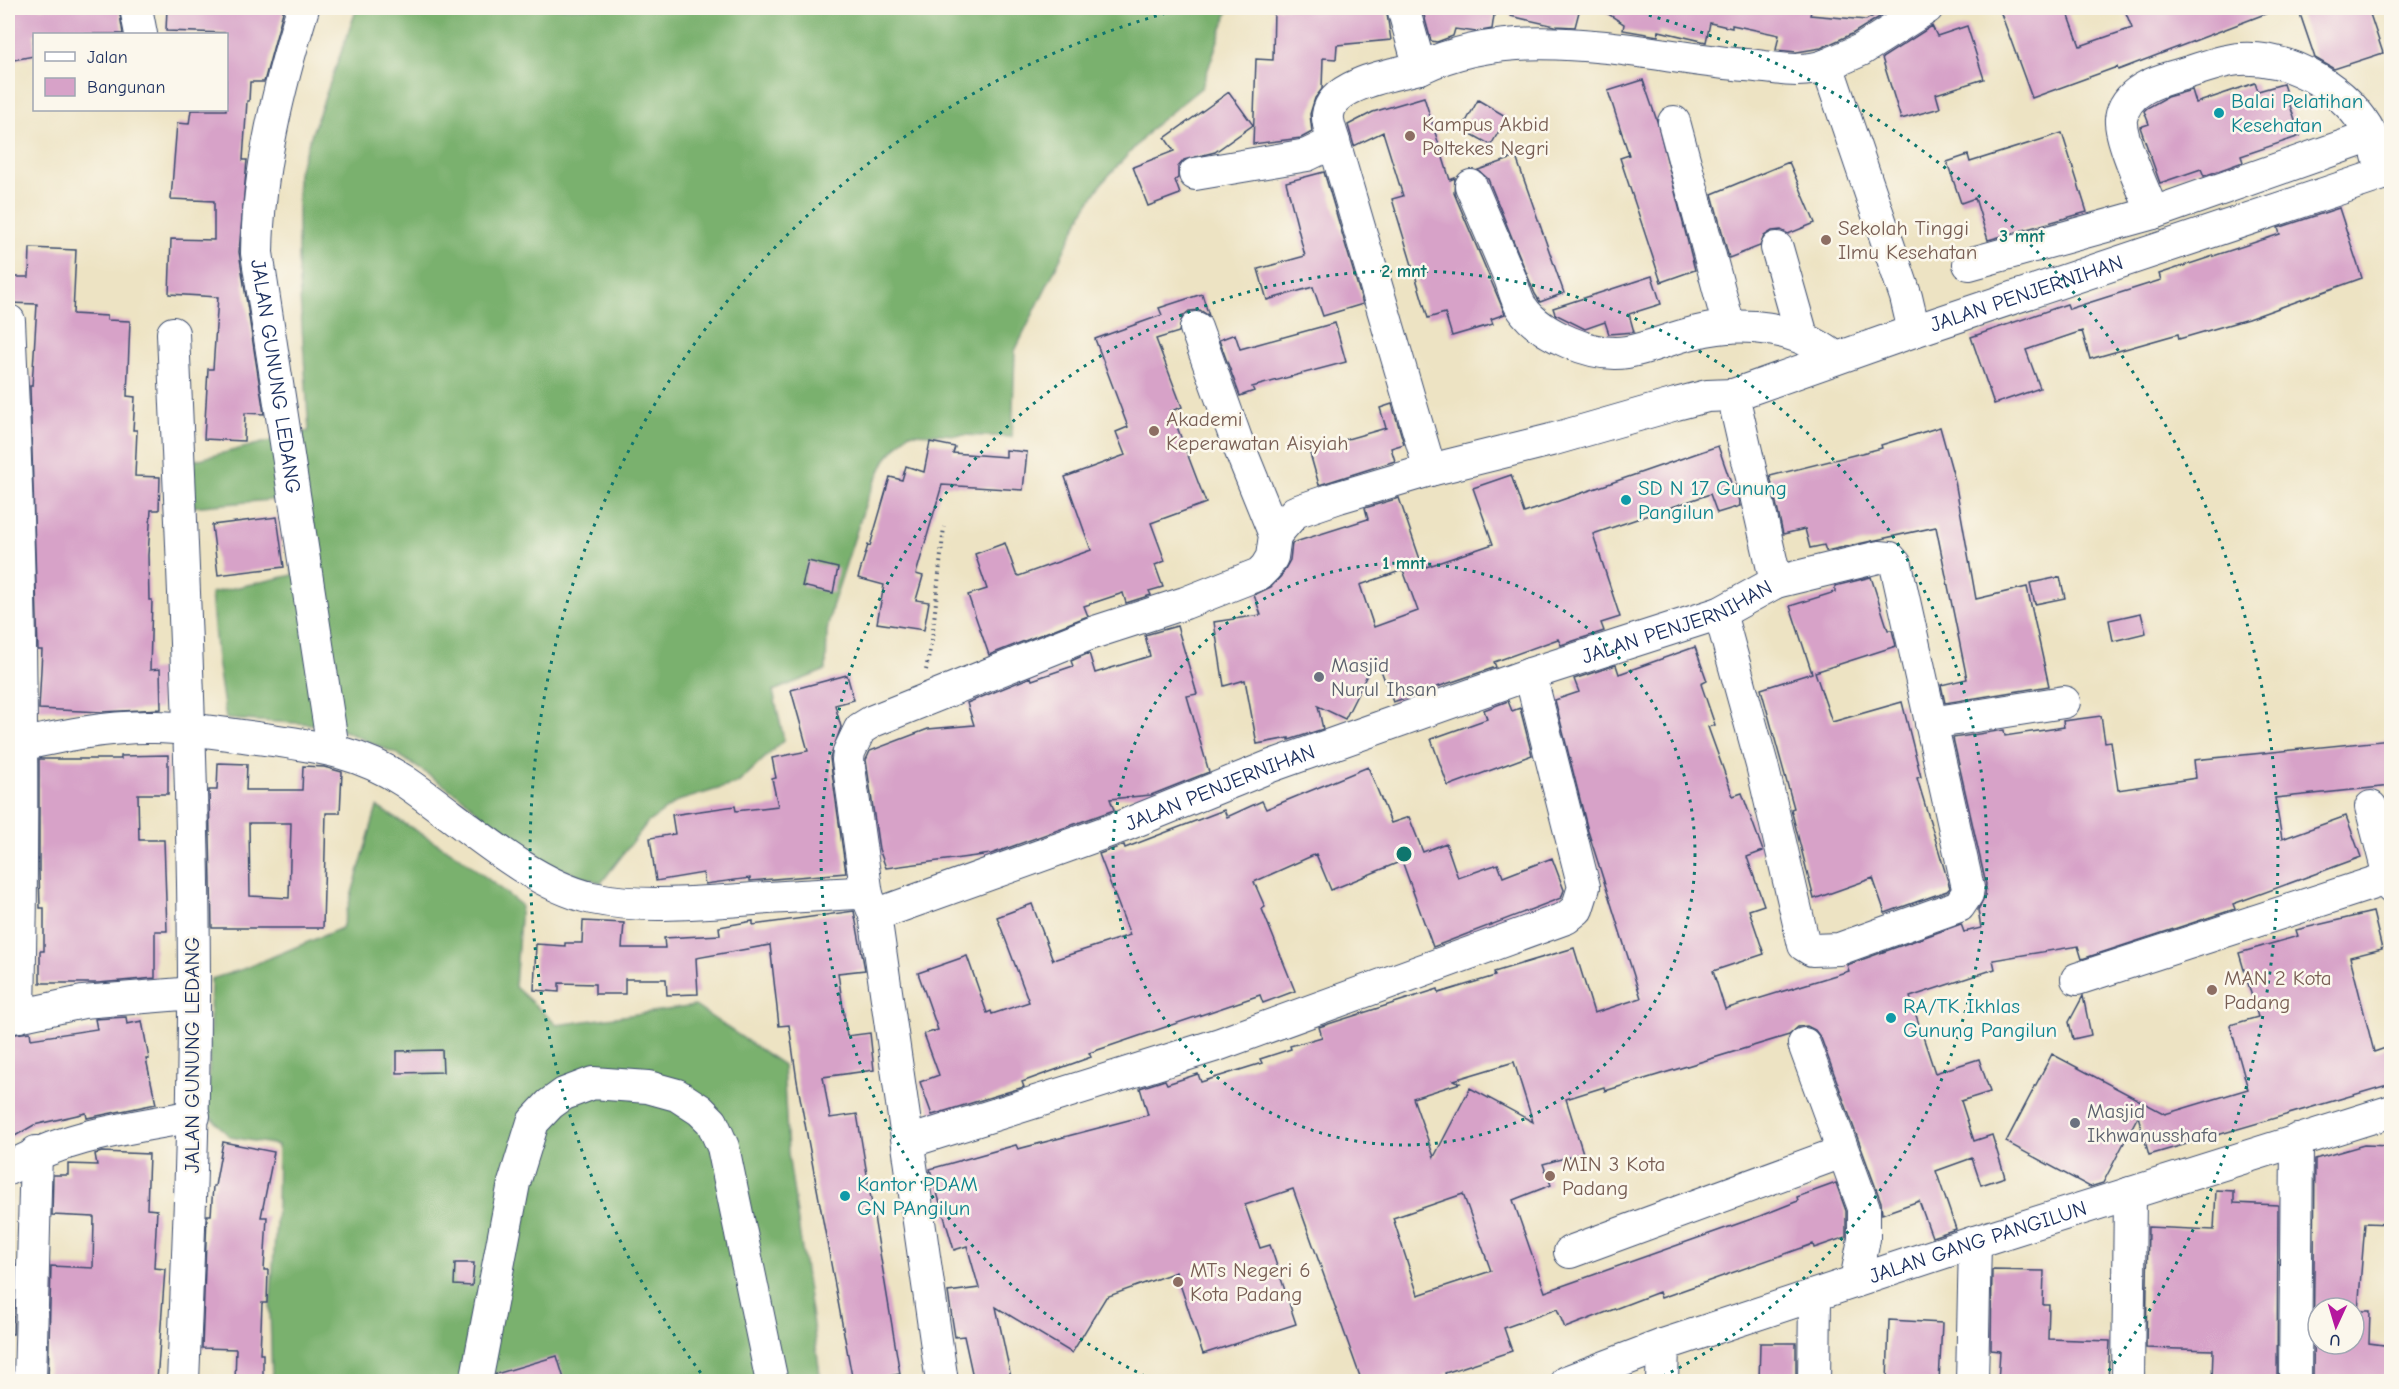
<svg xmlns="http://www.w3.org/2000/svg" width="2399" height="1389" font-family="'Comic Neue',sans-serif">
<rect width="100%" height="100%" fill="#fbf7ec"/>
<filter id="ink" filterUnits="userSpaceOnUse"><feTurbulence type="fractalNoise" baseFrequency=".0167" numOctaves="2"/><feDisplacementMap in="SourceGraphic" scale="12" xChannelSelector="R" yChannelSelector="G"/><feConvolveMatrix kernelMatrix="1 2 1 2 8 2 1 2 1" color-interpolation-filters="sRGB"/></filter>
<filter id="wash" filterUnits="userSpaceOnUse"><feTurbulence type="fractalNoise" baseFrequency=".008" numOctaves="4" result="noise"/><feDisplacementMap in="SourceGraphic" scale="24" xChannelSelector="R" yChannelSelector="G"/><feGaussianBlur stdDeviation="1.35" result="paint"/><feColorMatrix in="noise" values="0 0 0 0 0 0 0 0 0 0 0 0 0 0 0 0 0 1.4 0 .05"/><feComposite in="paint" operator="in"/></filter>
<g filter="url(#wash)">
<rect width="100%" height="100%" fill="#ede3c3"/>
<path fill="#7ab16e" stroke="#4a7066" stroke-width="1.5" d="M357 8H1229L1202 87 1155 125 1102 183 1083 212 1015 351 1012 437 909 433 886 459 867 499 832 607 827 631 826 670 773 691 784 740 738 783 678 801 647 823 601 883 528 857 463 798 397 754 337 728 313 724 226 719 217 660 211 593 293 575 281 499 191 507 184 463 309 431 298 267V172Z
M377 807 460 857 521 905 515 987 557 1025 695 1006 783 1065 788 1153 821 1381H272L270 1310 277 1208 278 1145 230 1137 208 1114 211 979 243 969 342 928Z"/>
<g id="blocks">
<path fill="#d7a2c8" fill-rule="evenodd" d="M30 8H119L123 34H34V56L8 61V12Z
M167 8H284L264 82H250L249 101H247L243 160H247L239 252 264 414 245 413 244 441 204 439 208 369H213L218 297 169 294 171 239 214 240V201L171 199 177 123 189 124 191 110H226V33L166 31Z
M1274 8H1386L1391 40 1337 45 1336 59 1323 58 1322 89 1315 98 1310 114 1312 132 1301 138 1253 144 1256 59 1273 60Z
M1422 8H1495L1492 29 1476 32 1455 29 1453 36 1437 42 1431 41Z
M1511 8H1580L1575 27 1555 26 1510 16Z
M1599 8H1812L1810 15 1866 20 1888 8H1894L1852 34 1821 48 1797 52 1776 50 1779 35 1732 25V28L1710 23 1706 42 1659 31 1658 36 1623 30 1624 24Z
M1999 8H2066L2080 46 2132 28 2124 8 2278 9 2118 70 2117 67 2032 98Z
M2298 8H2368L2383 53 2334 69 2315 58Z
M1932 26 1937 36 1967 26 1984 79 1936 94 1940 108 1901 119 1882 58Z
M1643 80 1657 121 1695 270 1661 282 1620 158 1629 155 1608 91Z
M2255 83 2258 91 2283 84 2300 136 2241 156 2243 162 2204 176 2201 169 2160 183 2140 127 2149 124 2144 111 2147 108 2167 97 2192 90 2196 103Z
M1229 92 1253 125 1215 152 1184 160 1178 167V178L1175 180 1180 194 1148 206 1133 167 1174 151 1165 138Z
M1424 97 1450 180 1455 178 1454 193 1505 314 1491 319 1493 324 1452 336 1445 313 1428 318 1392 199 1403 196 1383 132 1354 146 1348 125 1373 112Z
M1478 100 1507 117 1491 145 1462 129Z
M2062 133 2087 212 1988 240 1975 198 1961 203 1947 162 1968 155 1970 162Z
M1516 157 1564 293 1540 302 1535 294 1488 179 1478 170Z
M1789 162 1815 223 1788 234 1781 230 1772 231 1764 236 1760 246 1729 258 1712 194Z
M1324 172 1363 304 1323 316 1313 287 1267 300 1258 269 1305 256 1286 182Z
M2339 208 2362 278 2248 319 2179 339 2178 334 2090 359 2082 331 2026 350 2040 388 1994 404 1971 337 2067 304 2069 309 2161 280 2159 274 2280 234 2278 228Z
M30 248 76 250 73 314 107 316V320L130 321 127 396 135 397 133 430H137L135 476 160 477 159 510H151L148 555 149 600H152L150 670 160 669 161 709 102 712 39 709 42 650H38L30 386H32L37 304 8 303V277H29Z
M1652 276 1661 304 1629 314 1634 332 1609 334 1605 322 1585 329 1555 314 1553 308Z
M1202 294 1209 316 1200 310 1189 311 1182 317 1179 332 1156 339 1182 407 1171 411 1206 503 1151 523 1165 561 1155 565 1163 587 1149 591 1151 595 1126 603 1123 593 1084 606 1088 616 989 655 968 595 987 589 975 554 1005 543 1016 574 1019 576 1091 550 1065 477 1125 455 1116 432 1128 427 1095 339 1162 315 1159 308Z
M1335 323 1346 362 1252 387 1254 391 1240 396 1219 340 1235 334 1240 349Z
M1392 404 1404 444 1391 448 1395 461 1319 485 1309 450 1386 428 1380 408Z
M1940 427 1955 481 1976 599 2027 587 2049 686 1945 703 1941 685 1967 679 1936 527 1826 551 1824 545 1810 548 1805 529 1783 534 1770 476 1882 448 1881 445Z
M930 442 955 447 953 453 1006 457V450L1027 452 1023 490 942 485 916 574 923 576 916 600 929 602 924 630 877 623 884 585 858 578 868 545 870 546 890 477 902 480 906 466 924 472Z
M1718 446 1732 486 1735 485 1740 506 1717 513 1710 494 1593 534 1620 617 1601 623 1604 631 1561 645 1558 639 1494 662 1496 667 1393 702 1376 657 1345 719 1318 706 1323 729 1289 740V738L1257 744 1245 680 1224 686 1214 622 1261 615 1254 595 1271 587 1281 576 1290 560 1292 543 1368 519 1365 508 1399 498 1423 568 1493 544 1473 488 1511 475 1524 513ZM1403 570 1418 611 1374 627 1360 585Z
M277 517 284 567 218 575 212 525Z
M808 561 838 568 833 593 802 586Z
M1871 577 1888 630H1892L1896 646 1815 672 1832 722 1902 702 1921 777 1917 778 1950 888 1947 891 1885 913 1873 878 1814 899 1791 809 1794 808 1761 689 1812 673 1790 606 1835 592V586Z
M2060 577 2065 598 2035 604 2030 583Z
M2141 613 2146 633 2113 641 2109 620Z
M1177 626 1197 694 1187 696 1209 772 1151 795 1110 799 1114 810 991 854 886 868 879 849 866 760 870 751 928 729 974 725 967 703 1031 677 1032 680 1073 666 1071 661 1089 653 1095 673 1150 656 1145 635Z
M1695 647 1707 681 1701 684 1715 725 1708 727 1733 796 1742 793 1763 851 1747 857 1764 905 1749 910 1764 954 1713 971 1725 1009 1849 971 1847 965 1961 924 1964 932 1981 928 1978 910 1985 897 1986 884 1953 738 2004 730 2005 736 2064 727 2063 721 2101 716 2105 742 2111 741 2118 790 2196 778 2194 760 2391 740V786L2275 798 2282 839 2346 816 2361 857 2233 904 2235 909 2082 959 2078 946 1993 960 1995 969 1910 997 1935 1073 1979 1059 1990 1092 1961 1101 1974 1141 1992 1135 2005 1177 1981 1185 1972 1158 1936 1171 1956 1229 1932 1237 1919 1201 1882 1214 1881 1202 1821 1038 1815 1030 1807 1026 1798 1027 1789 1035 1605 1091 1604 1087 1566 1099 1583 1153 1543 1164 1551 1185 1513 1200 1545 1292 1760 1216 1798 1201 1797 1197 1836 1183 1846 1211V1237L1814 1248 1813 1244 1661 1298 1659 1292 1565 1328 1557 1309 1504 1328 1512 1351 1445 1373 1448 1382H1362L1293 1189 1245 1205 1260 1248 1270 1245 1296 1324 1203 1354 1176 1272 1106 1297 1072 1353 996 1307 1012 1382H974L964 1336 955 1337 948 1292 979 1288 967 1246 954 1250 930 1169 1016 1145 1018 1149 1148 1115 1140 1088 1165 1080 1167 1084 1198 1074 1201 1082 1262 1063 1260 1059 1291 1049 1290 1046 1322 1037 1319 1027 1438 989 1439 993 1495 976 1494 972 1574 948 1594 1013 1641 998 1588 831 1555 700 1579 692 1574 679 1616 665 1619 674ZM1514 1062 1533 1122 1470 1088 1434 1157 1413 1098 1460 1083 1454 1080ZM1463 1194 1491 1271 1418 1295 1393 1218Z
M847 675 854 700 835 705 841 727 830 758 846 873 750 881V878L705 884 703 873 656 881 650 838 675 834 672 815 735 806 736 811 778 806 772 779 776 778 772 758 808 751 791 690Z
M1508 701 1512 711 1520 708 1532 755 1448 786 1431 739 1487 719 1484 710Z
M168 755V794H138L139 840H164L167 931H155V978L98 983H40V951H44V908H40L39 871V759H121V756Z
M218 763 247 764 246 790H302L303 766 324 767 342 772 340 813H326L323 928H212L209 790H217ZM249 823H291L289 898 250 896Z
M1368 767 1391 823 1409 817 1423 852 1446 843 1458 878 1498 864 1503 877 1552 858 1564 890 1561 898 1433 947 1402 861 1331 890 1316 854 1254 882 1265 907 1262 909 1295 991 1263 1003 1260 995 1089 1053 1091 1057 1022 1082 1024 1087 932 1115 920 1082 939 1075 924 1034 938 1030 918 973 967 956 987 1013 991 1011 992 1014 1029 1002 997 917 1032 904 1053 960 1130 935 1099 854 1124 845 1125 848 1224 810 1227 817 1262 801 1266 809Z
M854 911 865 970 838 973 847 1036 870 1033 874 1070 823 1077 830 1118 857 1114 900 1374 883 1377 884 1382H853L797 1081 789 1025 779 1026 770 945 696 958 698 994 667 995 666 979H625V994H595V984L559 983V992L534 990 536 944 565 946V943H582L583 921 624 923 622 948H665L664 938 720 935 719 927 753 921V925Z
M2373 912 2382 949 2350 957 2374 1052 2391 1046V1084L2149 1155 2138 1116 2103 1183 2090 1187 2006 1142 2052 1054 2165 1114 2248 1089 2230 1025 2258 1017 2239 953 2298 936 2296 930Z
M2083 996 2091 1035 2073 1039 2069 1022Z
M126 1017 127 1024 142 1021 149 1059H146L156 1104 87 1118 86 1113 34 1125 8 1140V1035L30 1032 31 1039 97 1029 95 1019Z
M442 1050 443 1072 397 1073V1051Z
M223 1142 274 1152 261 1217H267L264 1270H268L267 1303H262L260 1354H263V1382H235L236 1349 202 1348 207 1215H211L213 1186H215Z
M2364 1145 2391 1146V1224L2365 1223 2358 1311H2370L2369 1343 2391 1346V1382H2313L2315 1159ZM2318 1308H2354V1344H2318Z
M102 1152 149 1154 147 1209 157 1210 154 1268 165 1269 157 1382H48L51 1266 93 1268 94 1217 52 1215 53 1175H68V1164L97 1165 95 1154Z
M2216 1190 2234 1191V1203L2278 1205 2277 1382H2212L2213 1350 2146 1348 2148 1227 2214 1230Z
M455 1263H474L472 1286 454 1285Z
M8 1264H15L13 1334H8Z
M1992 1270 2044 1271 2043 1305H2049L2048 1339 2110 1341 2108 1382H1998L2000 1351 1991 1350Z
M1889 1320 1942 1323 1939 1382H1887Z
M1760 1343H1796V1382H1759Z
M557 1356 565 1382H494L496 1374Z"/>
</g>
</g>
<g filter="url(#ink)">
<use href="#blocks" fill-opacity="0" stroke="#3a4a6d" stroke-width="1.5"/>
<g fill="none" stroke-linecap="round" stroke-linejoin="round">
<defs>
<g id="minor">
<path d="M136 8 141 34"/>
<path id="s1" d="M303 8C279 86 258 171 257 253L333 749"/>
<path d="M1403 8 1420 68C1521 19 1640 56 1746 65 1773 67 1800 75 1827 65L1906 297 1914 331"/>
<path d="M1827 65 1861 50 1927 8"/>
<path d="M1674 122 1729 327"/>
<path d="M1334 142 1430 470"/>
<path d="M1195 174 1307 155 1334 142C1332 134 1327 123 1328 115 1331 83 1395 74 1420 68"/>
<path d="M1471 186C1484 217 1497 248 1510 278 1514 288 1516 300 1522 308 1540 335 1595 358 1627 352 1650 348 1671 338 1693 333 1742 320 1796 326 1836 358"/>
<path d="M2153 213C2145 193 2119 138 2121 119 2125 91 2156 81 2179 75 2198 70 2221 60 2240 59 2292 56 2348 90 2371 135 2377 146 2379 162 2383 174"/>
<path d="M1777 248 1802 336"/>
<path d="M1969 264 2153 213 2372 136"/>
<path d="M9 321C21 552 24 784 19 1016"/>
<path d="M173 333C182 554 194 776 194 997 194 1125 188 1253 183 1382"/>
<path d="M1275 535 1295 512 1339 497 1430 470 1551 440 1676 404 1707 396 1733 395"/>
<path d="M1720 613 1762 765 1804 945 1812 950 1839 949 1959 906 1967 894 1968 888 1896 565 1890 558 1879 557 1776 582"/>
<path d="M1931 723 2064 702"/>
<path d="M8 748C55 737 106 726 155 727 194 728 233 735 272 740 322 747 361 753 404 781 458 817 528 884 592 898 640 908 692 903 740 900 780 897 819 895 858 893L867 895 875 915 942 1382"/>
<path d="M2371 807 2392 888"/>
<path d="M867 895 848 760 849 752 860 729 873 721 1092 633 1185 603 1259 574 1266 567 1272 557 1275 535 1236 439 1196 328"/>
<path id="s2" d="M875 915 1123 826 1271 766 1530 674 1720 613 1776 582 1733 395 1914 331 2392 171"/>
<path d="M2077 979 2389 878"/>
<path d="M8 1018 83 1002 194 993"/>
<path d="M1804 1044 1864 1208V1239L1856 1281"/>
<path d="M908 1142 1220 1044 1566 918 1577 909 1584 887 1530 674"/>
<path d="M8 1169C64 1135 130 1128 194 1116"/>
<path d="M1570 1252 1842 1152"/>
<path d="M30 1382 36 1152"/>
<path d="M476 1382 514 1183 533 1122 550 1104 564 1094 593 1083 648 1087 677 1095 700 1110 712 1122 723 1147 772 1382"/>
<path id="s3" d="M1566 1382 1663 1345 1975 1242 2392 1111"/>
<path d="M1662 1382 1663 1345"/>
<path d="M1814 1382 1815 1296"/>
<path d="M1972 1382 1975 1242"/>
<path d="M2128 1382 2130 1193"/>
<path d="M2295 1382 2297 1140"/>
</g>
</defs>
<use href="#minor" stroke="#3a4a6d" stroke-width="34"/>
<path stroke="#3a4a6d" stroke-width="4" stroke-dasharray="1.5 4.5" stroke-linecap="butt" d="M926 670 932 639 944 527"/>
<use href="#minor" stroke="#fff" stroke-width="32"/>
</g>
</g>
<g fill="none" stroke="#0f766e" stroke-width="3" stroke-dasharray="3 6">
<circle cx="1404" cy="854" r="291"/>
<path d="M1153 1380A583 583 0 1 1 1655 1380"/>
<path d="M706 1380A874 874 0 0 1 1185 8M1623 8A874 874 0 0 1 2102 1380"/>
</g>
<g fill="#0f9aa8" stroke="#fbf7ec" stroke-width="2">
<circle cx="2219" cy="113" r="6"/>
<circle cx="1626" cy="500" r="6"/>
<circle cx="1891" cy="1018" r="6"/>
<circle cx="845" cy="1196" r="6"/>
</g>
<g fill="#8d6e63" stroke="#fbf7ec" stroke-width="2">
<circle cx="1410" cy="136" r="6"/>
<circle cx="1826" cy="240" r="6"/>
<circle cx="1154" cy="431" r="6"/>
<circle cx="2212" cy="990" r="6"/>
<circle cx="1550" cy="1176" r="6"/>
<circle cx="1178" cy="1282" r="6"/>
</g>
<g fill="#6b7280" stroke="#fbf7ec" stroke-width="2">
<circle cx="1319" cy="677" r="6"/>
<circle cx="2075" cy="1123" r="6"/>
</g>
<g text-anchor="middle" stroke-width="5" stroke-linejoin="round" paint-order="stroke">
<g font-size="21" fill="#0d838f" stroke="#fbf7ec" text-anchor="start">
<text x="2231" y="108">Balai Pelatihan<tspan x="2231" dy="24">Kesehatan</tspan></text>
<text x="1638" y="495">SD N 17 Gunung<tspan x="1638" dy="24">Pangilun</tspan></text>
<text x="1903" y="1013">RA/TK Ikhlas<tspan x="1903" dy="24">Gunung Pangilun</tspan></text>
<text x="857" y="1191">Kantor PDAM<tspan x="857" dy="24">GN PAngilun</tspan></text>
</g>
<g font-size="21" fill="#785e54" stroke="#fbf7ec" text-anchor="start">
<text x="1422" y="131">Kampus Akbid<tspan x="1422" dy="24">Poltekes Negri</tspan></text>
<text x="1838" y="235">Sekolah Tinggi<tspan x="1838" dy="24">Ilmu Kesehatan</tspan></text>
<text x="1166" y="426">Akademi<tspan x="1166" dy="24">Keperawatan Aisyiah</tspan></text>
<text x="2224" y="985">MAN 2 Kota<tspan x="2224" dy="24">Padang</tspan></text>
<text x="1562" y="1171">MIN 3 Kota<tspan x="1562" dy="24">Padang</tspan></text>
<text x="1190" y="1277">MTs Negeri 6<tspan x="1190" dy="24">Kota Padang</tspan></text>
</g>
<g font-size="21" fill="#1b2f5e" stroke="#fbf7ec">
<text dy="7" stroke="none"><textPath href="#s2" startOffset="1464">JALAN PENJERNIHAN</textPath></text>
<text dy="7" stroke="none"><textPath href="#s1" startOffset="375">JALAN GUNUNG LEDANG</textPath></text>
<text dy="7" stroke="none"><textPath href="#s2" startOffset="854">JALAN PENJERNIHAN</textPath></text>
<text dy="7" stroke="none"><textPath href="#s2" startOffset="368">JALAN PENJERNIHAN</textPath></text>
<text transform="translate(192 1055) rotate(-90)" y="7">JALAN GUNUNG LEDANG</text>
<text dy="7" stroke="none"><textPath href="#s3" startOffset="435">JALAN GANG PANGILUN</textPath></text>
</g>
<g font-size="21" fill="#5b616d" stroke="#fbf7ec" text-anchor="start">
<text x="1331" y="672">Masjid<tspan x="1331" dy="24">Nurul Ihsan</tspan></text>
<text x="2087" y="1118">Masjid<tspan x="2087" dy="24">Ikhwanusshafa</tspan></text>
</g>
</g>
<circle cx="1404" cy="854" r="9" fill="#0f766e" stroke="#fbf7ec" stroke-width="3"/>
<g font-size="18" text-anchor="middle" font-weight="bold" fill="#0f766e" stroke="#fbf7ec" stroke-width="5" stroke-linejoin="round" paint-order="stroke">
<text x="2022" y="242">3 mnt</text>
<text x="1404" y="277">2 mnt</text>
<text x="1404" y="569">1 mnt</text>
</g>
<rect width="2399" height="1389" fill="none" stroke="#fbf7ec" stroke-width="30"/>
<rect x="33" y="33" width="195" height="78" fill="#fbf7ec" stroke="#a1a7b3" stroke-width="1.5"/>
<rect x="45" y="52" width="30" height="9" fill="#ffffff" stroke="#a1a7b3" stroke-width="1.5"/>
<text x="87" y="63" font-size="18" fill="#1b2f5e">Jalan</text>
<rect x="45" y="78" width="30" height="18" fill="#d7a2c8" stroke="#a1a7b3" stroke-width="1.5"/>
<text x="87" y="93" font-size="18" fill="#1b2f5e">Bangunan</text>
<g transform="translate(2336 1326) rotate(184)"><circle r="28" fill="#fbf7ec" stroke="#a1a7b3" stroke-width="1.5"/>
<path d="M0-4.5L10 22L0 15L-10 22Z" fill="#b5179e"/>
<text y="-9" font-size="16" font-weight="bold" text-anchor="middle" fill="#1b2f5e">U</text>
</g>
</svg>
